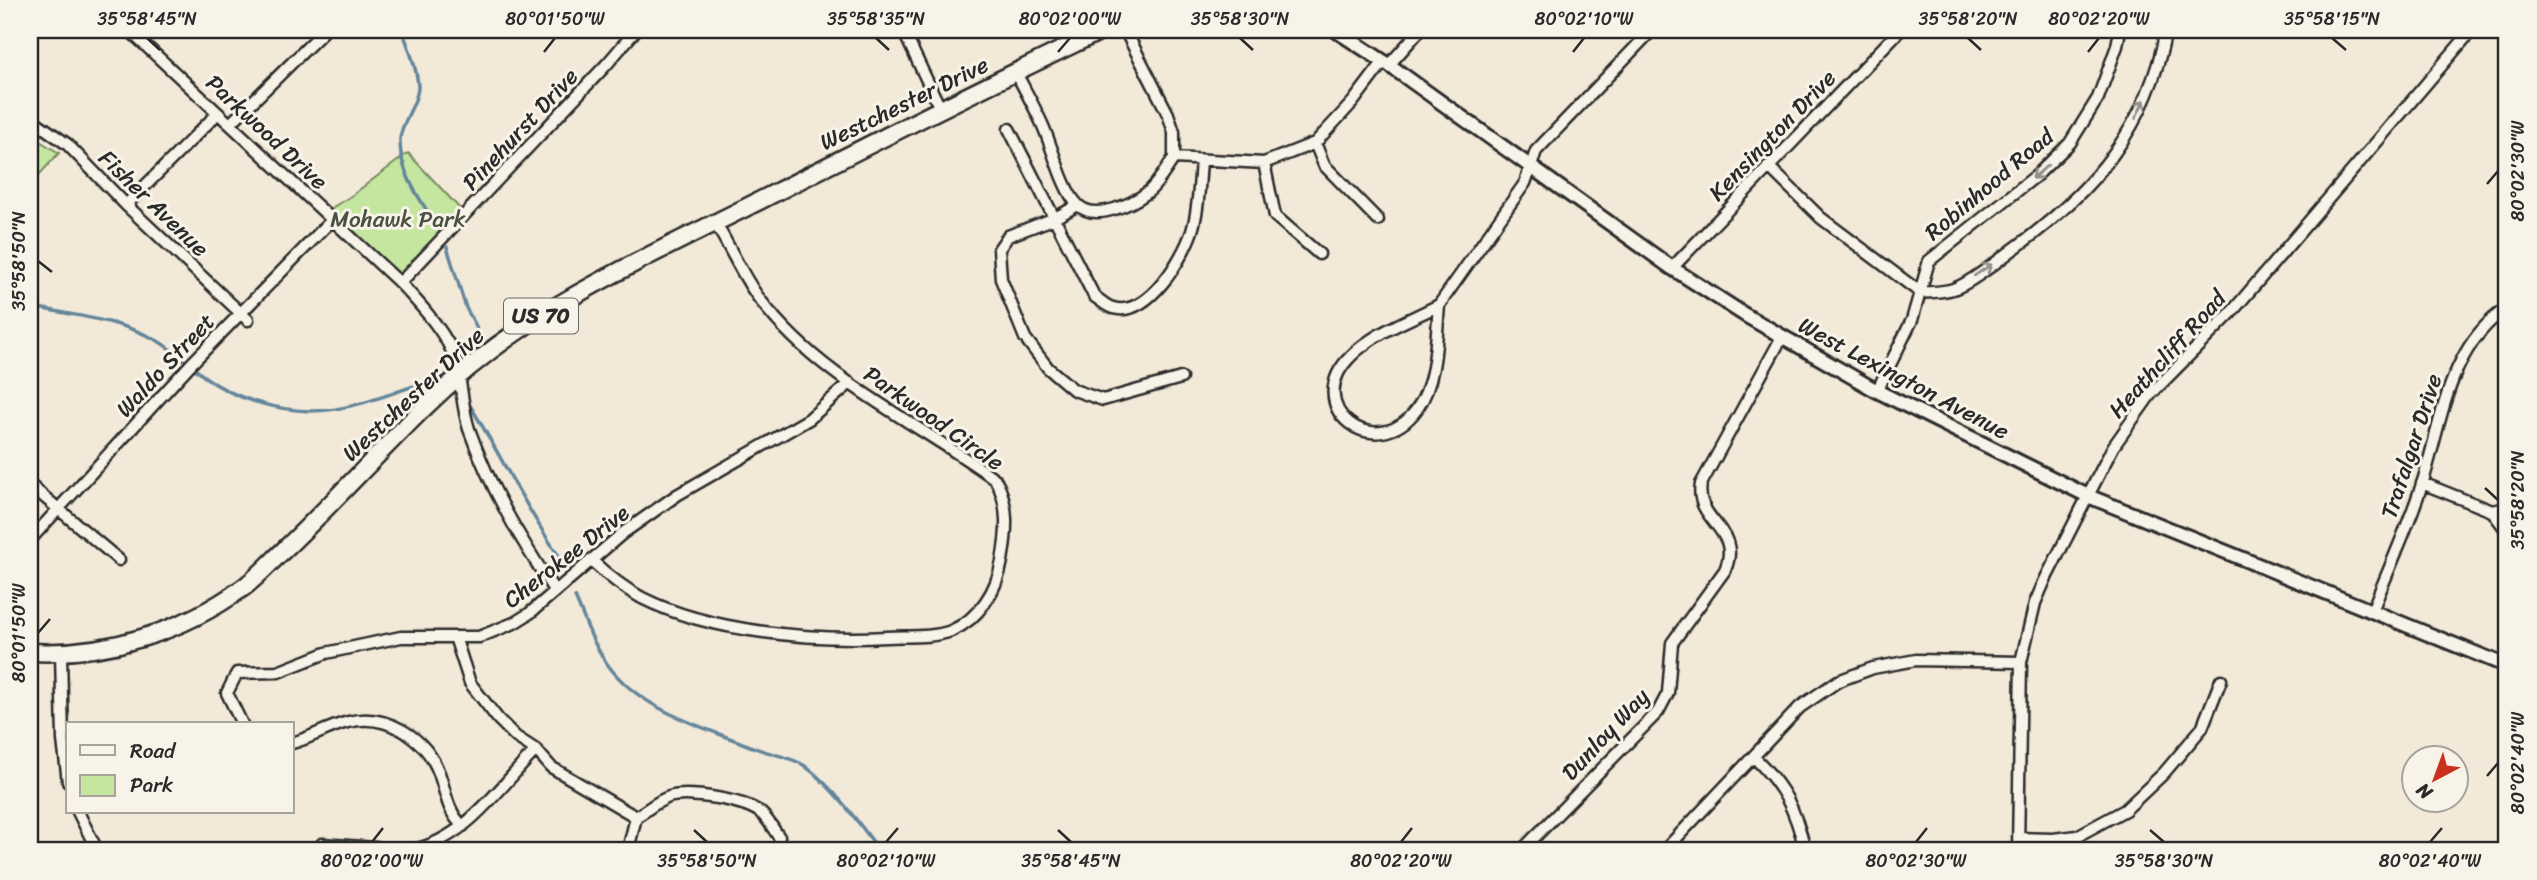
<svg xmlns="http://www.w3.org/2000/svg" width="2537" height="880" font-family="Sriracha,sans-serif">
<rect width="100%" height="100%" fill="#f3e9d8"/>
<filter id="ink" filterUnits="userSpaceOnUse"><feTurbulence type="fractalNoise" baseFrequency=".0143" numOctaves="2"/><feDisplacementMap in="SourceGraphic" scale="14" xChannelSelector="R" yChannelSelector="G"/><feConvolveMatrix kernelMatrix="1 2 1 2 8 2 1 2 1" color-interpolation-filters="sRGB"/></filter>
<g filter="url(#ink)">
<path fill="#c5e69e" stroke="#788864" stroke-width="2" d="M30 135 59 153 30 185Z
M408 153 465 214 400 283 325 212 351 196Z"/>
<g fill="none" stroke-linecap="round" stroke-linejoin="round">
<path stroke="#64869c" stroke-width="3.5" d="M402 30C408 45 418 71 418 88 417 105 401 122 400 139 399 171 419 198 435 223
M447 247 466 308 476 326 478 339 470 350 458 358
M30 306C73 316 119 319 158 341 175 351 190 366 205 377 235 399 274 410 311 411 359 411 400 387 446 377
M446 377 452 363
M466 399C499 451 525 508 561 559
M575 597C585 620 593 645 608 665 641 711 704 727 755 748 770 754 792 757 805 766 832 786 859 823 879 850"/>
<defs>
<path id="minor" d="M129 30 400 283C419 303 440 326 452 351 462 375 461 405 469 429 490 488 520 539 554 590
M903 30 940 108
M1125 30 1168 114 1174 132V158
M1389 65 1420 30
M1016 73C1025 90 1035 108 1043 126 1052 146 1063 191 1078 205 1095 222 1132 204 1148 192 1158 184 1166 169 1174 158L1264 163 1275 216 1319 254
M30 118 67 144 126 205 248 320
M230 124 325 30
M1009 129 1094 296C1100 300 1107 307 1113 308 1148 318 1183 258 1192 231 1199 209 1199 184 1201 161
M1315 143 1324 165 1378 220
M1264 163 1315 143 1353 102 1384 61
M1768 166 1821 218 1921 293
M126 205 218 113
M1078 205 1055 218 1008 236 999 249 1001 279 1025 338 1048 368 1074 390 1103 400 1181 378
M1672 268 1900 30
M400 283 607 64 636 30
M1921 293C1931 292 1944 292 1953 289 1970 284 2000 259 2015 248 2094 191 2148 127 2166 30
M1439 305C1436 338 1437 381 1417 409 1376 466 1299 407 1351 356 1375 332 1410 320 1439 305Z
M1439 305 1525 183 1536 151 1652 30
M1877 391 1912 320 1929 261 2037 175 2070 143 2098 98 2117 46 2120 30
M2422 483 2492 511 2507 508
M30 485 119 560
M2492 511 2507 531
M30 540 190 365 332 220
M591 560C607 575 623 588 642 598 709 632 813 641 887 637 907 636 932 638 951 631 979 619 997 590 1002 561 1007 533 1010 504 995 479 917 422 821 380 761 301 743 278 731 248 715 223
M2372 611C2389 568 2409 525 2423 481 2442 420 2449 346 2507 308
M455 637 470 683 498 719 516 737 536 750 551 767 636 817
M61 653 63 740 68 782
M242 724 227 693 237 673 278 672 326 653 401 637H479L514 623 530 613 623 533 677 495 809 419 850 383
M292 743C311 738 328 727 348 722 386 712 426 738 439 773 446 792 447 812 463 826
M1754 757C1784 787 1795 808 1805 850
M78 812 97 850
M2019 838 2053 839 2077 836 2125 810 2164 773 2202 728 2221 680
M322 844 402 850
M412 850C466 840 500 786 536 750
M628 850 636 817C646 811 657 801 669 797 688 791 749 800 763 815 769 821 774 830 779 837
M1522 850 1658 712 1668 693 1672 643 1725 570C1743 528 1694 522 1701 484L1782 337
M1665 850 1800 707 1838 681 1873 668 1916 660 2021 662
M2018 850 2021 662 2035 603 2045 580 2113 447 2150 395 2231 313 2472 30"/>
<path id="tertiary" d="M1335 30 1389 65 1672 268 1745 315 1877 391 2088 496 2507 666"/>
<path id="primary" d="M30 652C105 656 183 632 244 587 259 576 272 561 286 548 333 503 377 454 424 408 465 368 511 333 560 304 623 267 691 235 757 202 872 143 987 85 1103 30"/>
</defs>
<use href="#minor" stroke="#2b2b2b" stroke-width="15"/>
<use href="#tertiary" stroke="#2b2b2b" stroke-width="18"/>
<use href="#primary" stroke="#2b2b2b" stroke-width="21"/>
<use href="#minor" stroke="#f7f3e8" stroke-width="10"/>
<use href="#tertiary" stroke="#f7f3e8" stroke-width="12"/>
<use href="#primary" stroke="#f7f3e8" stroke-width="16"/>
</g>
<defs><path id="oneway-shaft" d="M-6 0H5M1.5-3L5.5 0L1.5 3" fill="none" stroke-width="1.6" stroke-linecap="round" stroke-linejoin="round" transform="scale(1.75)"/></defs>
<g stroke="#918f8a">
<use href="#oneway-shaft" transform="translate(2140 109) rotate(-65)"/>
<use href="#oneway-shaft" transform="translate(2040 172) rotate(138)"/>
<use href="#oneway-shaft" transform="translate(1983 270) rotate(-34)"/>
</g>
</g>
<path fill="none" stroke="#2b2b2b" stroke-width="2.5" d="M147 38 160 50M876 38 889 50M1240 38 1253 50M1968 38 1981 50M2332 38 2346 50M544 52 555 38M1058 52 1070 38M1573 52 1584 38M2088 52 2099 38M2487 184 2498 171M38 261 52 272M2485 488 2498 500M38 633 50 619M2487 776 2498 763M694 830 707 842M1058 830 1071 842M2150 830 2164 842M372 842 383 828M886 842 898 828M1401 842 1412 828M1916 842 1927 828M2430 842 2442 828"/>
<g text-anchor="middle" stroke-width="6" stroke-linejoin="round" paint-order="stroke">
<rect fill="#f7f3e8" stroke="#686764" stroke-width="2" x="504" y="298.5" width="74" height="35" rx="5"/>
<g font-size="21" font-weight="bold" fill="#2b2b2b">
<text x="541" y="323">US 70</text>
</g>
<g font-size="23" fill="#2b2b2b" stroke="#f7f3e8">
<text transform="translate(904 103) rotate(-26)" y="8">Westchester Drive</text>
<text transform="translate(520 129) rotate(-47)" y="8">Pinehurst Drive</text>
<text transform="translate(267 132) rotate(43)" y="8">Parkwood Drive</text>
<text transform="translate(1772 135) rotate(-46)" y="8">Kensington Drive</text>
<text transform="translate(1989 184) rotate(-40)" y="8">Robinhood Road</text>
<text transform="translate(154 203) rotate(44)" y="8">Fisher Avenue</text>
<text transform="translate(2167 354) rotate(-48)" y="8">Heathcliff Road</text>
<text transform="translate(165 365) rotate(-47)" y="8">Waldo Street</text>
<text transform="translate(1904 378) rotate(28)" y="8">West Lexington Avenue</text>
<text transform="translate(413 394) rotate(-43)" y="8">Westchester Drive</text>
<text transform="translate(934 418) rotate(35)" y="8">Parkwood Circle</text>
<text transform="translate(2411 446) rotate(-72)" y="8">Trafalgar Drive</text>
<text transform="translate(566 556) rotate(-38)" y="8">Cherokee Drive</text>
<text transform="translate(1605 734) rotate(-47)" y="8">Dunloy Way</text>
</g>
<g font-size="23" fill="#4a5042" stroke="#f7f3e8">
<text x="398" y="227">Mohawk Park</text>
</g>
</g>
<rect width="2537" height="880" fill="none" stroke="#f7f3e8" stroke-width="77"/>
<rect x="66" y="722" width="228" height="91" fill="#f7f3e8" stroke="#a5a39c" stroke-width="2"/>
<rect x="80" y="745" width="35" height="10" fill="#f7f3e8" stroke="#a5a39c" stroke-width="2"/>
<text x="130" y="758" font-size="21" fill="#2b2b2b">Road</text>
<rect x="80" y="775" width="35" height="21" fill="#c5e69e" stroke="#a5a39c" stroke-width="2"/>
<text x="130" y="792" font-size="21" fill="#2b2b2b">Park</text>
<g transform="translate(2435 779) rotate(221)"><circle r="33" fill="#f7f3e8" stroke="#a5a39c" stroke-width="2"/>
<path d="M0-5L12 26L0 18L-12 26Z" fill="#c8321e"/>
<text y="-10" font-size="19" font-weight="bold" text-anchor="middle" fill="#2b2b2b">N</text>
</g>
<rect x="38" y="38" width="2460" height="804" fill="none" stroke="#2b2b2b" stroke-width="2.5"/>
<g font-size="18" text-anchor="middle" fill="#2b2b2b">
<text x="147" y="25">35°58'45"N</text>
<text x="555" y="25">80°01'50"W</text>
<text x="876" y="25">35°58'35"N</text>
<text x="1070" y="25">80°02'00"W</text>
<text x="1240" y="25">35°58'30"N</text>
<text x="1584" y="25">80°02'10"W</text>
<text x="1968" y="25">35°58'20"N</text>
<text x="2099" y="25">80°02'20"W</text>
<text x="2332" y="25">35°58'15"N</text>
<text transform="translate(2518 171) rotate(-90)" y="6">80°02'30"W</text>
<text transform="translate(19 261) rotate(-90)" y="6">35°58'50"N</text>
<text transform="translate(2518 500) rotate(-90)" y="6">35°58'20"N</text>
<text transform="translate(19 633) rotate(-90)" y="6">80°01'50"W</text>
<text transform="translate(2518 763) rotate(-90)" y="6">80°02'40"W</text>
<text x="372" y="867">80°02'00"W</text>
<text x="707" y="867">35°58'50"N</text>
<text x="886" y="867">80°02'10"W</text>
<text x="1071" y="867">35°58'45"N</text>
<text x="1401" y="867">80°02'20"W</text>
<text x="1916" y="867">80°02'30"W</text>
<text x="2164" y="867">35°58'30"N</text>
<text x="2430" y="867">80°02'40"W</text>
</g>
</svg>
